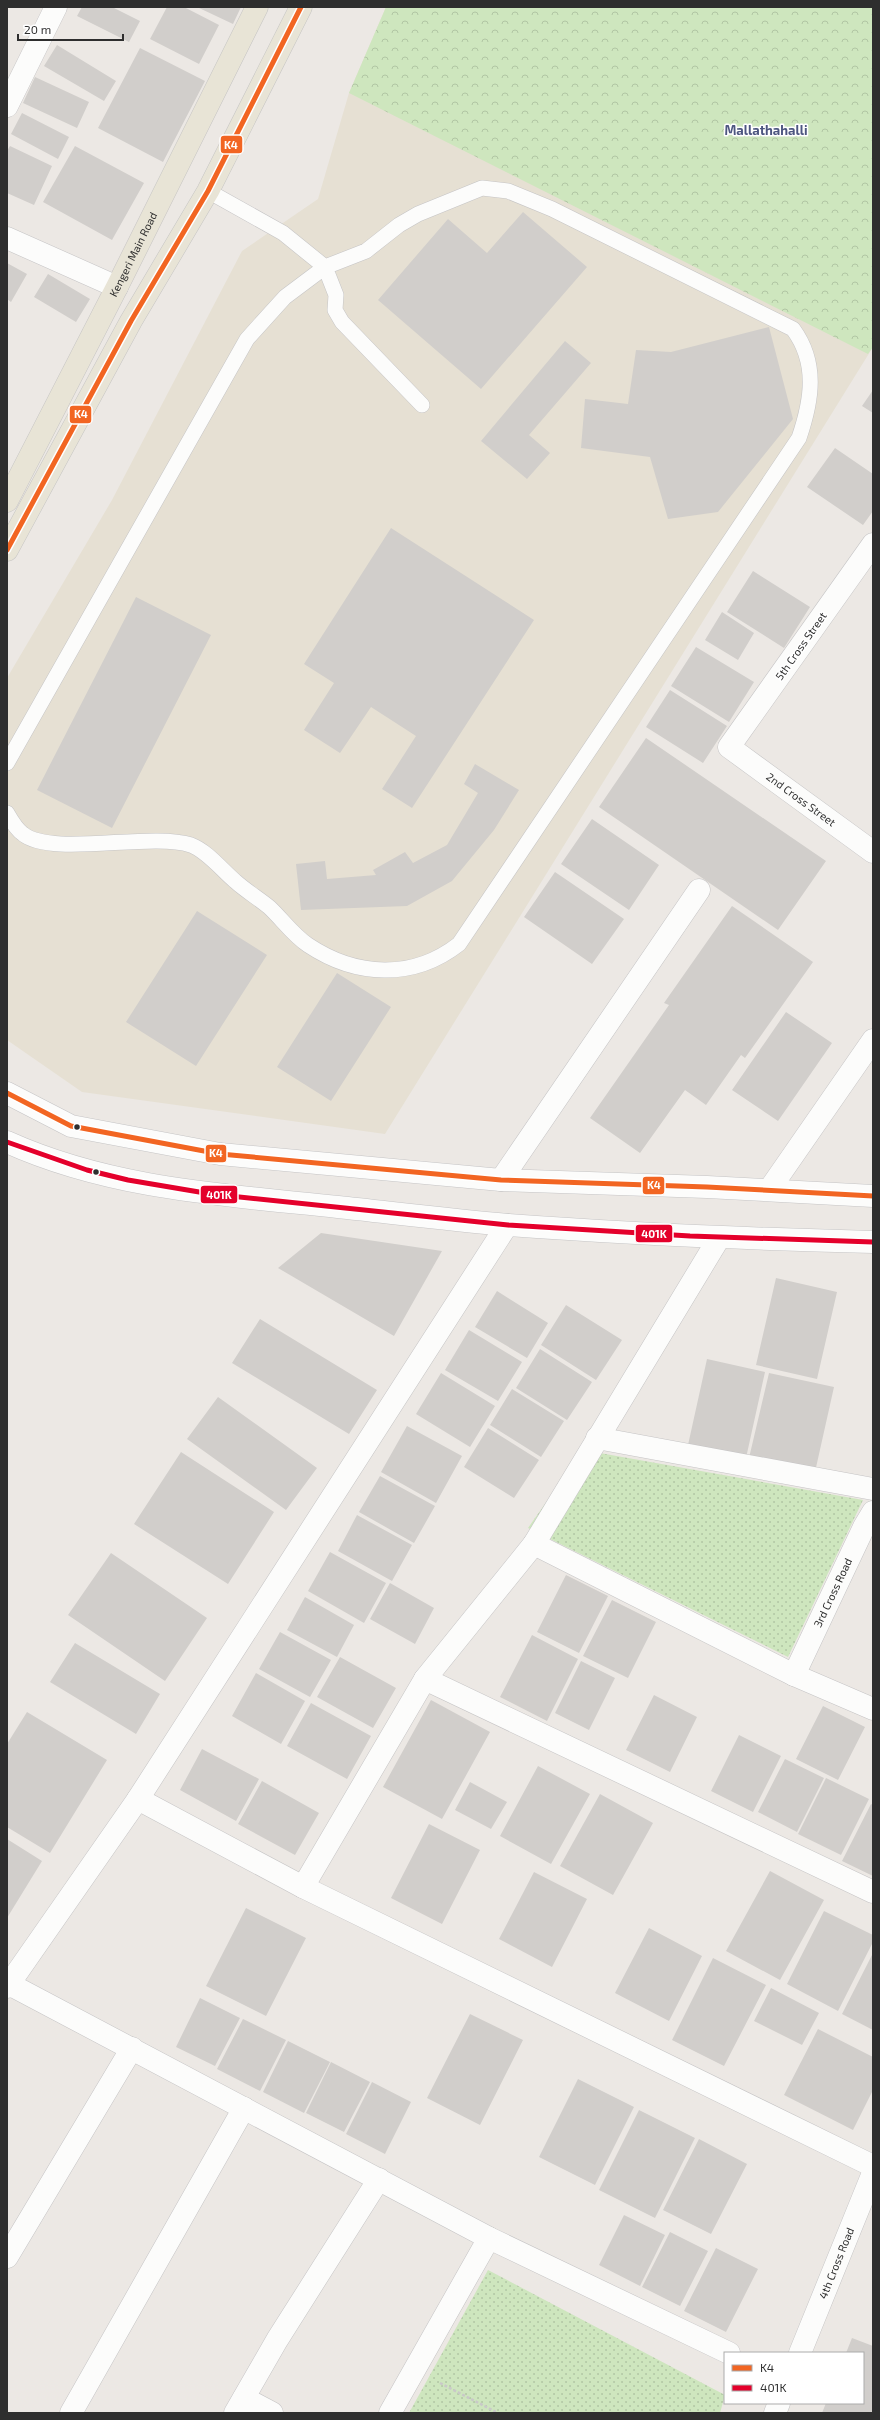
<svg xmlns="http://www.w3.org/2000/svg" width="880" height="2420" font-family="'Exo 2',sans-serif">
<defs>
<pattern id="forest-crowns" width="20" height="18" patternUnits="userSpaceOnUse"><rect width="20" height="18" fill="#cee6be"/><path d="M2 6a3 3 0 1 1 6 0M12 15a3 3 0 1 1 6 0" fill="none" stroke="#b1c6a4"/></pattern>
<pattern id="park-dots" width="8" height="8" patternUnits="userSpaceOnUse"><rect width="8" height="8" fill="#cee6be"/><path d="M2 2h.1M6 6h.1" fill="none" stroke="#b1c6a4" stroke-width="1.8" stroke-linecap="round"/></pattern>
</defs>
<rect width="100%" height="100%" fill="#ece8e4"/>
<path fill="#e6e0d3" d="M386 7H873V347L385 1134 82 1092 7 1040V678L112 500 242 251 318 199 349 93Z"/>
<path fill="url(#forest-crowns)" d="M386 7H873V347L868 354 349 93Z"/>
<path fill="url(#park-dots)" d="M583 1450 863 1500 788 1657 528 1528Z
M488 2270 725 2395 720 2413H409Z"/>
<path fill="#d1cecb" d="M82 7H112L140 21 129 42 77 16Z
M167 7H184L219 25 199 64 150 39Z
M197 7H241L233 24Z
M57 45 116 81 104 101 44 66Z
M140 48 205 81 163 162 98 128Z
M35 77 89 102 77 128 23 103Z
M22 113 69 137 58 159 11 134Z
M10 146 52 166 34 205 7 193V151Z
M75 146 144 183 112 240 43 202Z
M523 212 587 267 481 389 378 300 448 219 487 253Z
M7 263 27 274 11 302 7 299Z
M48 274 90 299 76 322 34 297Z
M769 327 793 419 718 512 668 519 650 457 581 448 585 399 628 404 636 350 671 352Z
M565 341 591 363 529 435 550 453 527 479 481 441Z
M873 390V413L862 406Z
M835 448 873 474V511L863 525 807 487Z
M391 528 534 620 412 808 382 789 416 736 371 707 340 753 304 730 334 683 304 664Z
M753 571 810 607 784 648 727 612Z
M136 597 211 635 112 828 37 790Z
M722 612 754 633 738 660 705 640Z
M696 647 754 682 729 722 671 686Z
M670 690 727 726 703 763 646 727Z
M646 738 826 861 778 930 599 807Z
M475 764 519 790 494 830 452 881 407 906 301 910 296 864 325 861 327 879 376 875 373 870 405 852 413 863 447 845 478 793 464 784Z
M592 819 659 865 629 910 561 864Z
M555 872 624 919 592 964 524 917Z
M732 906 813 962 745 1058 741 1055 706 1105 685 1090 640 1153 590 1118 669 1005 664 1003Z
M197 911 267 955 196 1066 126 1022Z
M337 973 391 1007 331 1101 277 1067Z
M786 1012 832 1043 778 1121 732 1090Z
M321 1233 442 1251 394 1336 278 1268Z
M776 1278 837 1292 817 1379 756 1365Z
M497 1291 548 1323 527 1358 475 1327Z
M566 1305 622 1340 596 1380 541 1345Z
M260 1319 377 1390 349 1434 232 1363Z
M469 1330 522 1362 498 1401 445 1370Z
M540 1349 592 1382 567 1420 516 1388Z
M707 1359 765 1372 746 1458 688 1445Z
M441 1373 495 1406 470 1447 416 1414Z
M769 1373 834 1387 815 1472 749 1458Z
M512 1389 564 1421 541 1457 490 1425Z
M218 1397 317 1468 286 1510 187 1439Z
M407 1426 462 1456 436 1503 381 1472Z
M488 1428 539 1460 514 1498 464 1467Z
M181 1452 274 1512 228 1584 134 1524Z
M380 1476 435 1506 414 1543 359 1512Z
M357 1515 412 1545 392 1581 338 1551Z
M330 1552 386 1583 364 1623 308 1591Z
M111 1553 207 1618 165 1681 68 1615Z
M566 1575 608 1596 579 1653 537 1632Z
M390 1583 434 1608 415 1644 370 1619Z
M305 1597 354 1625 337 1657 287 1630Z
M612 1600 656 1622 628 1678 583 1656Z
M280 1632 331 1660 310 1697 259 1669Z
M532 1635 578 1659 547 1721 500 1697Z
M75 1643 160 1694 136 1734 50 1682Z
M340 1657 396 1688 373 1728 317 1697Z
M581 1661 615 1678 589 1730 555 1713Z
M256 1673 305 1701 281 1744 232 1716Z
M654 1695 697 1717 670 1772 626 1750Z
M431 1700 490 1732 442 1819 383 1787Z
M311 1703 371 1736 347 1779 287 1746Z
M823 1706 865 1727 838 1780 796 1759Z
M27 1712 107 1760 50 1853 7 1827V1744Z
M739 1735 781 1756 753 1812 711 1791Z
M202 1749 259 1779 236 1821 180 1790Z
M785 1759 824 1778 797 1832 758 1812Z
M538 1766 590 1794 551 1864 500 1836Z
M826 1778 869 1799 841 1855 798 1834Z
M262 1781 319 1813 295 1855 238 1824Z
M470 1782 507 1802 491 1829 455 1810Z
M600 1794 653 1823 613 1895 560 1866Z
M871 1804 873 1805V1876L842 1861Z
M429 1824 480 1850 442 1924 391 1898Z
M7 1839 42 1861 7 1918Z
M770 1871 824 1900 780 1980 726 1951Z
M534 1872 587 1899 552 1967 499 1939Z
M246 1908 306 1938 266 2016 206 1986Z
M824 1911 873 1935V1942L838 2011 787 1984Z
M649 1928 702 1956 669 2021 615 1993Z
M873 1953V2030L842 2014Z
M713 1958 766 1985 724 2066 672 2040Z
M771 1988 819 2013 802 2045 754 2021Z
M200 1998 240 2018 215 2066 176 2047Z
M470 2014 523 2040 480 2125 427 2098Z
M243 2019 286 2040 260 2091 217 2069Z
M818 2029 873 2057V2090L853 2130 784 2095Z
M288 2041 330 2062 304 2113 263 2092Z
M331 2062 370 2082 344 2132 306 2113Z
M578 2079 634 2107 595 2185 539 2157Z
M372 2082 411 2102 385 2154 346 2134Z
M639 2110 695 2138 655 2218 599 2190Z
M699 2139 747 2164 711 2234 663 2210Z
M624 2215 665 2235 640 2286 599 2265Z
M670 2232 708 2251 680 2306 642 2287Z
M716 2248 758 2269 726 2332 684 2311Z
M852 2338 873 2346V2413H822L826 2403H863V2353H846Z"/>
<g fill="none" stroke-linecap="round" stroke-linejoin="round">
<defs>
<path id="service" d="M208 191 283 233 325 267 336 295 335 310 342 322 422 405
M7 763 247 339 285 297 325 267 366 251 399 225 418 214 482 188 508 191 552 209 793 329C818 363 812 400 799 438L459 944C413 980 356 977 308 945 293 935 282 919 269 907 258 898 246 891 235 881 222 870 207 851 191 845 150 832 52 857 23 834 16 829 11 820 7 813"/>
<g id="minor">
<path d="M7 106 56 7"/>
<path d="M7 238 117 287"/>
<path id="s1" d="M873 544 729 747 873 852"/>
<path d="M501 1180 699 890"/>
<path d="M769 1190 873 1040"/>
<path d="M597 1438 873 1489"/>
<path d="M534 1544 794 1675 873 1709"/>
<path id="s2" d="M794 1675 864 1527 873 1512"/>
<path d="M425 1679 873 1892"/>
<path d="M138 1799 303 1887 873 2166"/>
<path d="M303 1887 425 1679 534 1544 719 1238"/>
<path d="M9 1984 489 2238 729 2353"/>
<path d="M7 1987 138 1799 507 1225"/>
<path d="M7 2257 132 2048"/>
<path id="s3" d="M800 2353 873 2173"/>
<path d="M244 2398 272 2413"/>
<path d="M71 2413 244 2108"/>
<path d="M235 2413 277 2340 379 2179"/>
<path d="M390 2413 489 2238"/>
<path d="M775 2413 779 2403"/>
</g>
<path id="secondary" d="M7 1093 71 1126 220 1154 501 1180 707 1187 873 1196
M7 1142C111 1189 225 1195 338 1207 394 1213 451 1220 508 1225 630 1234 751 1239 873 1242"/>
<g id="primary">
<path id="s4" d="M7 501 117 287 257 7"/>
<path d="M7 550 131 321 208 191 301 7"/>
</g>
</defs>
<use href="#service" stroke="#c5c4c5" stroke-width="16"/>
<use href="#minor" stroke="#c5c4c5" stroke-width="23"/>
<use href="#secondary" stroke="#c5c4c5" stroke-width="23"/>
<use href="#primary" stroke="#c6c5c4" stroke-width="23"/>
<path stroke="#c9c9c8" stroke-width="2.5" stroke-dasharray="3 2" stroke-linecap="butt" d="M440 2383 498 2413"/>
<use href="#service" stroke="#fcfcfb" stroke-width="15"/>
<use href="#minor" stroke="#fcfcfb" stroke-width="22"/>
<use href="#secondary" stroke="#fcfcfb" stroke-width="22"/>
<use href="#primary" stroke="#e8e4d6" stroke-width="22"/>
<defs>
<path id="bus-1" d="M7 550 131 321 208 191 301 7
M7 1093 71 1126 220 1154 501 1180 707 1187 873 1196"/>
<path id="bus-2" d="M7 1142 87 1170 128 1180 211 1194 508 1225 690 1236 873 1242"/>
</defs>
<use href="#bus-1" stroke="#fff" stroke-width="8"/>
<use href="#bus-2" stroke="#fff" stroke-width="8"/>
<use href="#bus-1" stroke="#f26522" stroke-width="5"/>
<use href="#bus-2" stroke="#e4002b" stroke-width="5"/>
</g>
<g fill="#2e2e2e" stroke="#fff" stroke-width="1.5">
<circle cx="77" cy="1127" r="3.5"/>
<circle cx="96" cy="1172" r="3.5"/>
</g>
<g text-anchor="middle" stroke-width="3" stroke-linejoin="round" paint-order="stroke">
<g font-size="11" fill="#2e2e2e" stroke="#fff">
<text dy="4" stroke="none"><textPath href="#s4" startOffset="277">Kengeri Main Road</textPath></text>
<text transform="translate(801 646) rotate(-55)" y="4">5th Cross Street</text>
<text dy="4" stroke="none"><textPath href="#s1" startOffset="338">2nd Cross Street</textPath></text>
<text dy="4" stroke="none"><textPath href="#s2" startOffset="91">3rd Cross Road</textPath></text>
<text dy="4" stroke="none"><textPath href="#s3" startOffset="97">4th Cross Road</textPath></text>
</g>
<g font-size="13" font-weight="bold" fill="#4d5680" stroke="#fff">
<text x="766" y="135">Mallathahalli</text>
</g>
</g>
<g stroke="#fff" stroke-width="1.5">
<rect x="220" y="135" width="23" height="19" rx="4" fill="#f26522"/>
<rect x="69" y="405" width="23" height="19" rx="4" fill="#f26522"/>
<rect x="205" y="1144" width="22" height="19" rx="4" fill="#f26522"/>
<rect x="642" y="1176" width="23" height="19" rx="4" fill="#f26522"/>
<rect x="200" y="1185" width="38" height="19" rx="4" fill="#e4002b"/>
<rect x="635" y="1224" width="38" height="19" rx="4" fill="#e4002b"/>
</g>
<g font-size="11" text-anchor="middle" font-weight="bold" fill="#fff">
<text x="231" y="149">K4</text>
<text x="81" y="418">K4</text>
<text x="216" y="1157">K4</text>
<text x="654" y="1189">K4</text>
<text x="219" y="1199">401K</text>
<text x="654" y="1238">401K</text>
</g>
<rect width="880" height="2420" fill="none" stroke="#2e2e2e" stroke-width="16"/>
<rect x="724" y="2352" width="140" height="52" fill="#ffffff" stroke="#ababab"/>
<rect x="732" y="2365" width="20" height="6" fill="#f26522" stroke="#ababab"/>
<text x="760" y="2372" font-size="12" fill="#2e2e2e">K4</text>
<rect x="732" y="2385" width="20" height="6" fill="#e4002b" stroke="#ababab"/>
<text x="760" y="2392" font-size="12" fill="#2e2e2e">401K</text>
<path d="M18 34v6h105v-6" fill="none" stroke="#2e2e2e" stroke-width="2"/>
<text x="24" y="34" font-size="12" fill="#2e2e2e" stroke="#ffffff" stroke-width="3" paint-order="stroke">20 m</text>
</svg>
